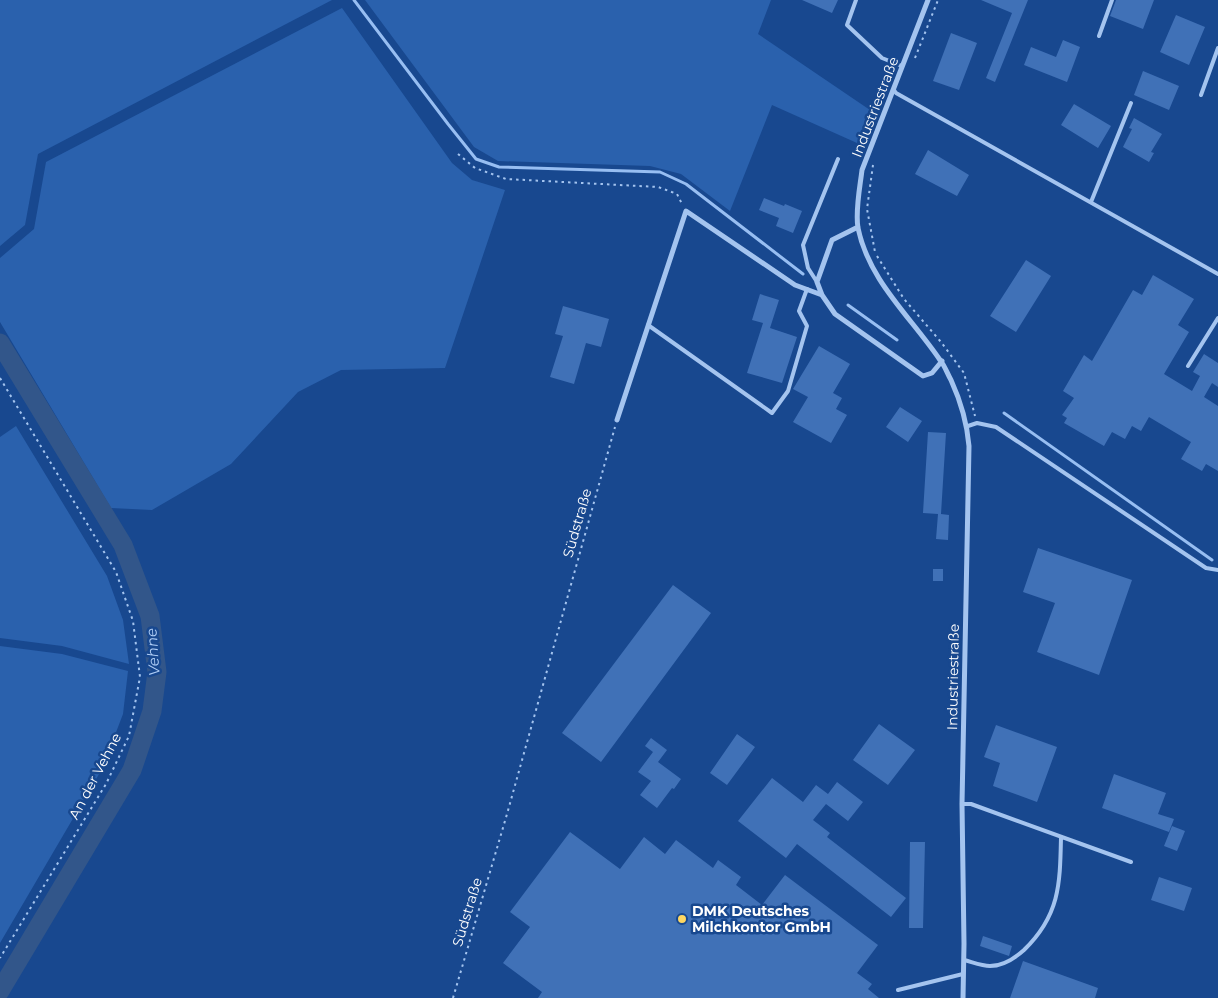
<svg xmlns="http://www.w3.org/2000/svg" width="1218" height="998" font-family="Montserrat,sans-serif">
<rect width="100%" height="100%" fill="#18488f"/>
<path fill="#2a61ad" d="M0 0H332L38 154 25 225 0 246Z
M365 0H771L758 34 870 110 857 143 772 105 730 211 681 174 650 166 498 161 474 147Z
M342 8 452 163 472 180 505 190 445 368 341 370 298 392 231 464 152 510 111 508 0 322V258L34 229 46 162Z
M16 426 107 576 123 620 129 664 62 646 0 638V437Z
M0 646 62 654 128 671 123 714 102 769 0 943Z"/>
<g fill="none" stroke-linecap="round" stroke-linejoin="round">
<path stroke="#97bef2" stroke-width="3" d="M354 0 448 124 476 159 499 167 660 172 686 184 803 274
M848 305 897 340
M1004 413 1212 560"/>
<path stroke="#32568a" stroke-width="19" d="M0 343 123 545 150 616 157 672 152 711 132 770 0 991"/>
</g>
<path fill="#4071b7" d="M802 0H838L832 13Z
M981 0H1028L995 82 986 78 1012 13Z
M1116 0H1154L1143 29 1110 16Z
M1176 15 1205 27 1189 65 1160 52Z
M951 33 977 43 959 90 933 81Z
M1063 40 1080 47 1067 82 1024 65 1031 47 1056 57Z
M1143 71 1179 86 1169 110 1134 95Z
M1074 104 1111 126 1098 148 1061 125Z
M1134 118 1162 134 1151 152 1154 153 1149 162 1123 147 1132 129 1129 128Z
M928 150 969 175 957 196 915 174Z
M764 198 784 206 785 204 802 211 793 233 776 226 779 218 759 210Z
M1026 260 1051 276 1016 332 990 316Z
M1153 275 1194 299 1178 325 1189 332 1164 374 1192 391 1200 376 1193 372 1204 354 1218 363V387L1212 383 1204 397 1218 406V471L1206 464 1202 471 1181 459 1191 442 1149 417 1141 431 1132 426 1125 439 1112 432 1104 446 1064 423 1067 418 1062 415 1074 398 1063 391 1084 355 1092 361 1133 290 1142 295Z
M760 294 779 300 770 328 797 337 782 383 747 373 763 323 752 320Z
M563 306 609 319 601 347 586 343 574 384 550 377 563 336 555 334Z
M819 346 850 364 833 393 842 398 836 409 847 415 831 443 793 422 808 397 793 389Z
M900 407 922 421 908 442 886 427Z
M928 432 946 433 941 514 949 515 948 540 936 539 938 514 923 513Z
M1038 548 1132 580 1099 675 1037 652 1055 603 1023 592Z
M933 569H943V581H933Z
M673 585 711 613 601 762 562 733Z
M879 724 915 750 888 785 853 760Z
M996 725 1057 747 1037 802 993 786 1000 763 984 757Z
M737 734 755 747 727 785 710 773Z
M651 738 667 750 658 762 681 779 674 789 672 788 657 808 640 795 651 781 638 772 653 752 645 746Z
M1114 774 1166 793 1158 814 1174 819 1169 832 1102 808Z
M772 778 803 802 816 785 828 794 837 782 863 802 848 821 826 804 813 820 830 833 827 837 906 898 891 917 797 844 786 858 738 821Z
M1172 826 1185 831 1177 851 1164 846Z
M570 832 620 869 644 837 665 854 676 840 713 868 718 860 741 877 736 885 762 905 785 875 878 945 857 973 872 984 868 989 879 998H538L542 992 503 963 530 927 510 912Z
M910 842H925L923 928H909Z
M1159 877 1192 888 1184 911 1151 900Z
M983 936 1012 946 1009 956 980 946Z
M1023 961 1098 988 1095 998H1010Z"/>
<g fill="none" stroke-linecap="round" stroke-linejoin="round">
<path stroke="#a4c4ef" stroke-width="2" stroke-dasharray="2.5 4" stroke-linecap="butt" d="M915 58 938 0
M458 154 475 168 506 179 658 187 677 194 682 204
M873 165 867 209 875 252
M877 256 904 299 941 342 964 373 975 416
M0 378 116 572 133 621 140 677 129 736 106 784 0 958
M453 998 507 814 615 427"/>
<path stroke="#a4c4ef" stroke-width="4" d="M856 0 847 25 882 58 902 66
M1099 36 1112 0
M894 90 896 93 1218 274
M1201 95 1218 48
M1091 202 1131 103
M817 282 808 268 803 245 838 159
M648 325 772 413 788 391 807 326 799 311 807 289
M1188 366 1218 318
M968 426 977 423 996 427 1206 568 1218 570
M962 804H971L1131 862
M964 960C972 962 982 966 990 966 1002 966 1015 958 1024 950 1060 915 1060 884 1061 837
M898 990 963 974"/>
<path stroke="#a4c4ef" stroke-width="5" d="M928 0 862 170C860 187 855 211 858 228 869 281 911 317 940 360 945 366 947 373 951 380 961 402 967 422 969 446L962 804 964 944 963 998
M858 227 832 240 817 282 822 295 835 314 923 376 932 373 942 361
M617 420 686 211 795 285 822 295"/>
</g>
<circle fill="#ffd762" stroke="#18488f" stroke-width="2" cx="682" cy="919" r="5"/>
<g text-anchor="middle" stroke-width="5" stroke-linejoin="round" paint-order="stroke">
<g font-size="14" fill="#fff" stroke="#18488f">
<text transform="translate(875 107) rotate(-69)" y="5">Industriestraße</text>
<text transform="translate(577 523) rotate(-74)" y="5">Südstraße</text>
<text transform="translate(953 677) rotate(-89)" y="5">Industriestraße</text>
<text transform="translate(95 776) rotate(-62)" y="5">An der Vehne</text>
<text transform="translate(467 912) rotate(-73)" y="5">Südstraße</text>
</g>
<g font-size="14" font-weight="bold" fill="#fff" stroke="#18488f" text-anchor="start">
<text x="692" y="916">DMK Deutsches<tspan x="692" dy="16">Milchkontor GmbH</tspan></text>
</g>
<g font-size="15" font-style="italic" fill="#b0cef6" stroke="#18488f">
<text transform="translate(153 652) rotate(-94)" y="5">Vehne</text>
</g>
</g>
</svg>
